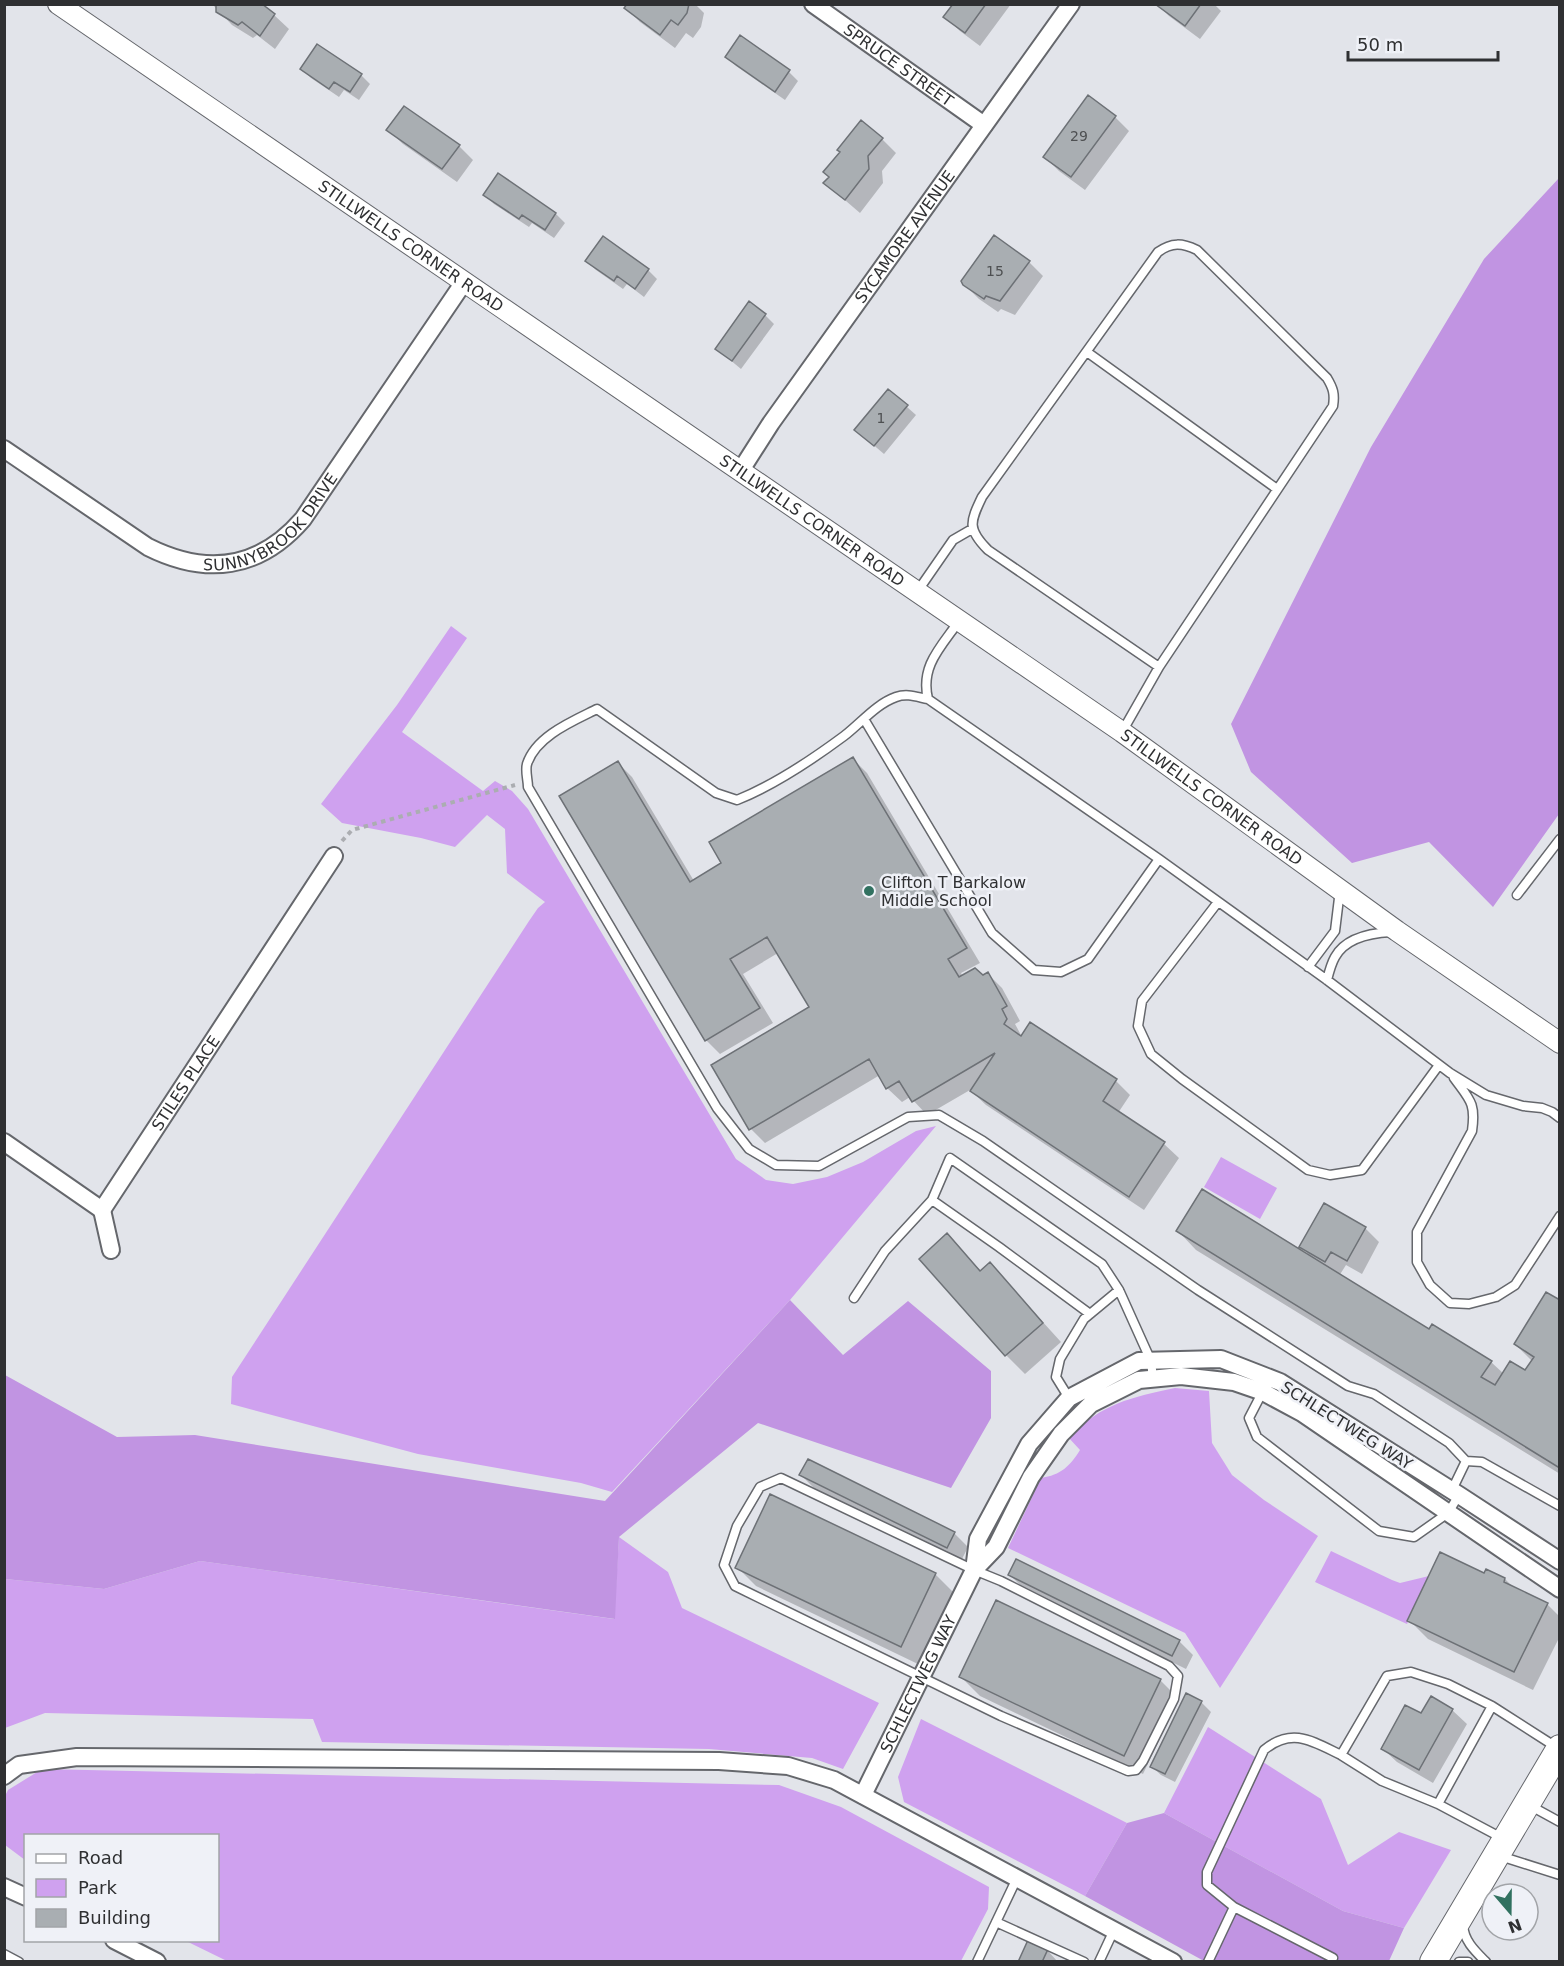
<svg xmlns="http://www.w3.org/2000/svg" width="1564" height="1966" font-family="'DejaVu Sans',sans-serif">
<rect width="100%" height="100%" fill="#e2e4ea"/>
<path fill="#cfa1ef" d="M451 626 467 638 402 732 483 791 495 781 512 791 528 809 736 1159 766 1180 793 1184 827 1177 863 1162 916 1131 936 1126 790 1300 612 1492 581 1483 418 1454 231 1404 232 1377 529 921 538 908 545 902 507 873 505 829 487 815 455 847 421 838 342 823 321 804 397 705Z
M1221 1157 1277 1188 1260 1219 1204 1187Z
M1175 1388 1209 1391 1212 1443 1232 1475 1264 1500 1318 1536 1220 1688 1185 1633 1008 1548 1041 1478C1061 1475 1070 1466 1080 1450L1068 1437C1104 1403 1129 1398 1175 1388Z
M619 1537 668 1572 682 1608 879 1703 843 1769 812 1758 709 1749 322 1742 313 1719 45 1713 5 1728V1579L104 1589 200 1561 614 1619Z
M1331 1551 1392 1580 1400 1583 1429 1576 1407 1620 1408 1622 1407 1624 1315 1582Z
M921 1719 1127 1823 1085 1896 904 1802 898 1777Z
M1208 1727 1321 1799 1348 1865 1399 1832 1451 1850 1404 1928 1343 1911 1164 1813Z
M42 1769 779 1785 841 1807 989 1887 988 1909 961 1961 229 1962 186 1941 218 1940V1836H26L25 1860 5 1845V1796L8 1790Z"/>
<path fill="#c194e2" d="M1559 178V814L1493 907 1429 842 1352 863 1251 772 1231 724 1371 447 1484 259Z
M790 1300 843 1355 908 1301 991 1371V1418L951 1488 758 1423 619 1537 615 1619 200 1561 104 1589 5 1579V1375L117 1437 195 1435 605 1501Z
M1164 1813 1343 1911 1404 1928 1389 1961H1204L1085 1896 1127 1823Z"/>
<path fill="#0003" d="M212 4H259L274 15 289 29 275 49 257 35 253 38 232 25Z
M629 4H695L704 13 701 27 693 38 686 33 675 48 640 22 626 8Z
M955 4H1011L980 46 960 31 945 17Z
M1157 4H1214L1221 11 1200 39 1169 16Z
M740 37 789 72 798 81 785 100 736 66 727 57Z
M302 69 361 75 370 84 359 100 344 90 339 97 311 78Z
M1115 117 1129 131 1085 190 1059 171 1045 157Z
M388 130 459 146 473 160 457 182 403 144Z
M882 139 896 153 882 171 883 183 860 213 825 183Z
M498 175 556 214 565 223 554 238 532 223 529 227 494 204 485 195Z
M587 261 648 270 657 279 644 297 627 284 623 289 596 270Z
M1029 262 1043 276 1015 315 1001 309 998 312 979 299 964 284Z
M765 315 774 324 741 369 717 349Z
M889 391 916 415 884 454 856 430Z
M853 759 867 773 980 963 961 973 963 977H982L988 974 1002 988 1020 1021 1015 1024 1022 1037 1116 1081 1130 1095 1118 1113 1164 1144 1179 1158 1144 1210 986 1105 970 1090 927 1115 910 1097 902 1102 887 1088 880 1075 765 1143 751 1129 811 1007 778 953 743 974 773 1023 720 1054 706 1040 618 763 632 777 694 881 723 864Z
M1365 1228 1379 1242 1362 1274 1346 1265 1339 1276 1429 1331 1491 1362 1504 1374 1525 1372 1532 1361 1515 1344 1560 1302V1474L1196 1250 1178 1231 1311 1257 1301 1246Z
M947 1236 982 1272 990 1264 1061 1342 1025 1374 1006 1355Z
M801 1475 954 1533 968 1547 961 1561 815 1489Z
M771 1496 935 1574 954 1593 920 1665 756 1586 737 1567Z
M1010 1575 1179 1641 1193 1655 1186 1669 1024 1589Z
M1485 1575 1505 1579 1514 1588 1547 1604 1560 1617V1636L1533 1690 1428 1639 1409 1620Z
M961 1677 1160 1680 1179 1699 1143 1774 980 1696Z
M1187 1695 1201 1702 1211 1712 1175 1782 1161 1775 1151 1766Z
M1431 1698 1452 1710 1467 1724 1433 1783 1397 1762 1382 1748 1421 1715Z
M1047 1950 1058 1962H1020Z"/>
<path fill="#a9aeb2" stroke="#6d7176" stroke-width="1.5" d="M215 4H262L275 14 260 36 242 22 238 25 216 12V5Z
M627 4H689L687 13 678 25 671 20 660 35 624 8Z
M953 4H986L965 33 943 17Z
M1155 4H1201L1185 26Z
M740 35 790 70 775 92 725 57Z
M317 44 362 74 350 92 334 82 329 89 300 69Z
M1088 95 1116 116 1071 177 1043 157Z
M404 106 460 145 442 169 386 130Z
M861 120 883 138 868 156 869 169 845 200 823 183 829 177 823 172 840 152 837 150Z
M498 173 556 213 545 230 522 215 519 219 483 195Z
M994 235 1030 261 1000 301 986 296 984 299 963 285 961 281Z
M603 236 649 269 635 289 617 276 614 281 585 261Z
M749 301 766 314 732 361 715 349Z
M888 389 908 405 874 446 854 430Z
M853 757 967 948 948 959 959 977 975 968 983 975 988 972 1007 1006 1002 1009 1007 1019 1004 1024 1021 1036 1030 1022 1117 1079 1103 1101 1165 1142 1129 1197 970 1091 995 1053 912 1102 899 1081 886 1089 869 1059 749 1130 711 1065 809 1007 767 937 730 959 760 1008 705 1041 559 796 618 761 690 882 721 863 709 842Z
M1202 1189 1429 1329 1432 1324 1492 1361 1481 1377 1495 1385 1510 1361 1525 1370 1534 1357 1514 1344 1546 1292 1560 1300V1465L1558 1467 1176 1231Z
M1324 1203 1366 1227 1347 1261 1331 1252 1325 1262 1299 1247Z
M947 1233 980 1271 990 1262 1043 1323 1005 1356 919 1259Z
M808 1459 955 1532 947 1548 799 1475Z
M770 1494 936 1573 901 1647 735 1568Z
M1440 1552 1484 1573 1486 1569 1505 1578 1504 1582 1548 1603 1514 1672 1407 1621Z
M1016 1559 1180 1640 1172 1656 1008 1575Z
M996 1600 1161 1679 1124 1756 959 1677Z
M1186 1693 1202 1701 1165 1774 1150 1767Z
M1431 1696 1453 1709 1419 1770 1381 1749 1405 1705 1421 1713Z
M1028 1940 1048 1949 1042 1962H1018Z"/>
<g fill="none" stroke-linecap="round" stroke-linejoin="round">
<defs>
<path id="service" d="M1087 352 1277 489
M917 592 953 540 972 529
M959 621C941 647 920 666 928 699L1159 859 1327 980 1450 1073 1486 1095 1523 1106 1542 1108 1552 1112 1560 1118
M928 699C917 697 907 693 896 697 876 704 861 723 844 736 813 759 772 786 737 800L716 793 597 709C573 721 536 736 527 764 525 771 528 780 528 787L717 1108 749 1149 776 1165 819 1166 908 1117 939 1115 983 1141 1198 1290 1348 1386 1374 1394 1449 1443 1466 1461
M864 719 992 933 1034 970 1061 972 1088 959 1159 859
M1122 732 1159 667 1333 406C1335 394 1333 388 1327 378L1197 250C1182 243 1172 242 1158 252L982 497C970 522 967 529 988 550L1159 667
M1517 895 1560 839
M1218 902 1142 1001 1138 1026 1151 1054 1182 1079 1308 1170 1330 1175 1362 1170 1439 1065
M1308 967 1335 931 1340 890
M1327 980C1329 972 1331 964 1335 957 1346 937 1371 933 1391 932
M1454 1078C1470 1100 1476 1103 1472 1131L1417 1232V1262L1430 1285 1450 1303 1469 1304 1496 1297 1515 1285 1560 1216
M932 1200 999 1247 1090 1314
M854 1298 885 1251 932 1200 950 1158 1102 1264 1119 1290
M1263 1391 1249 1418 1257 1437 1379 1531 1414 1537 1448 1513 1459 1495
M1069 1398 1056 1377 1060 1359 1084 1319 1119 1290 1151 1361 1153 1379
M781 1478 974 1570 1001 1581 1169 1666 1178 1676 1174 1699 1143 1761 1136 1770 1128 1771 1001 1716 735 1586 724 1565 737 1526 760 1487Z
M1452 1490 1466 1461 1482 1462 1560 1506
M1438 1804 1492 1706
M1529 1805 1560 1822
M1502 1838 1438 1804 1382 1781 1341 1755 1387 1676 1411 1672 1448 1684 1492 1706 1556 1747
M1500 1856 1560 1875
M1234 1907 1333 1958
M996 1922 1084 1962
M1463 1925C1464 1941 1475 1951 1486 1962
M4 1954 19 1962
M977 1962 1017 1878
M1099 1962 1114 1930
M1208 1962 1234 1907 1207 1885V1872L1264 1750C1292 1727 1312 1741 1341 1755
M1459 1962H1468"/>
<g id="minor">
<path id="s1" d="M813 4 984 125"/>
<path id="s2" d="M4 449 148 547C206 576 259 570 303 519L464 282"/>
<path id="s3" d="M741 470 771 423 1071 4"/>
<path d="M4 1142 102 1210"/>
<path id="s4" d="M102 1210 334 856"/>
<path d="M102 1210 111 1250"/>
<path d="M1560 1561 1459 1495 1280 1382 1221 1359 1139 1361 1069 1398 1029 1444 978 1539 974 1570 996 1547 1031 1477 1061 1434 1091 1404 1139 1380 1181 1376 1234 1382 1263 1392 1302 1413 1560 1589"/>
<path d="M4 1776 19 1765 77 1757 719 1761 788 1766 834 1780 1173 1962"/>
<path id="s5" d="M863 1795 974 1570"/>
<path d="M4 1887 26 1897"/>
<path d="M114 1940 157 1962"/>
</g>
<g id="tertiary">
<path id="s6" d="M58 4 1122 732 1397 931 1560 1043"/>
</g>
<path id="primary" d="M1433 1962 1560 1748"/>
</defs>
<use href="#service" stroke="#65676c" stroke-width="11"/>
<use href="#minor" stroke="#65676c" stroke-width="20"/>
<use href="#tertiary" stroke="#65676c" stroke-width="22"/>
<use href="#primary" stroke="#65676c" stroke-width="28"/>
<path stroke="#abadb1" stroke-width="4" stroke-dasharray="4.5 4.5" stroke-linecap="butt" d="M342 841 352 830 515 785"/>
<use href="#service" stroke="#fff" stroke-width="8"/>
<use href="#minor" stroke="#fff" stroke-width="16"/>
<use href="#tertiary" stroke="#fff" stroke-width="20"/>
<use href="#primary" stroke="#fff" stroke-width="26"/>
</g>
<circle fill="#317160" stroke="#eff1f7" stroke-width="2" cx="869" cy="891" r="6"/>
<g text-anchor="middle" stroke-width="5" stroke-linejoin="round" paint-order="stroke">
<g font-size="14" fill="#4e5052">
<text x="1079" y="141">29</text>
<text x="995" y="276">15</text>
<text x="881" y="423">1</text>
</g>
<g font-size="16" fill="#2f3032" stroke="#eff1f7">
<text dy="6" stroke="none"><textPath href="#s1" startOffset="105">SPRUCE STREET</textPath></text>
<text dy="6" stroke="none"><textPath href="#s3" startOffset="285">SYCAMORE AVENUE</textPath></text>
<text dy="6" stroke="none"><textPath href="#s6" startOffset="428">STILLWELLS CORNER ROAD</textPath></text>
<text dy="6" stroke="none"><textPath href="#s2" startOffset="316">SUNNYBROOK DRIVE</textPath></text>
<text dy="6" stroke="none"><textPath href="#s6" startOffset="914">STILLWELLS CORNER ROAD</textPath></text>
<text dy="6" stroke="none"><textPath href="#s6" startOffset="1400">STILLWELLS CORNER ROAD</textPath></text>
<text dy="6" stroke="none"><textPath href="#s4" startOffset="152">STILES PLACE</textPath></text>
<text transform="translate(1347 1425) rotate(32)" y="6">SCHLECTWEG WAY</text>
<text dy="6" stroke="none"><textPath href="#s5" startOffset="124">SCHLECTWEG WAY</textPath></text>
</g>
<g font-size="16" fill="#2f3032" stroke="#eff1f7" text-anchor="start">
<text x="881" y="888">Clifton T Barkalow<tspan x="881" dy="18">Middle School</tspan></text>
</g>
</g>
<rect width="1564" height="1966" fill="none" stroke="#2f3032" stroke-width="12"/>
<rect x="24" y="1834" width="195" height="108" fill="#eff1f7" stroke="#a2a4a8" stroke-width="1.5"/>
<rect x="36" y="1854" width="30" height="9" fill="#ffffff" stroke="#a2a4a8" stroke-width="1.5"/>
<text x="78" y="1864" font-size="18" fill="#2f3032">Road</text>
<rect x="36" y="1879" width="30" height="18" fill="#cfa1ef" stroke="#a2a4a8" stroke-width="1.5"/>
<text x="78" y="1894" font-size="18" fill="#2f3032">Park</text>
<rect x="36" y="1909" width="30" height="18" fill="#a9aeb2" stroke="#a2a4a8" stroke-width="1.5"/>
<text x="78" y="1924" font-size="18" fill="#2f3032">Building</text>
<g transform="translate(1510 1912) rotate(160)"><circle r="28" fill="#eff1f7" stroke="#a2a4a8" stroke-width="1.5"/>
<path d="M0-4.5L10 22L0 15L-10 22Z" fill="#317160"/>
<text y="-9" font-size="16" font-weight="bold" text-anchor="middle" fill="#2f3032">N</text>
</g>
<path d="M1348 51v9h150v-9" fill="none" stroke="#2f3032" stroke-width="3"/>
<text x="1357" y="51" font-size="18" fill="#2f3032" stroke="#eff1f7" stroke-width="4.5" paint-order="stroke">50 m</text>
</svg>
